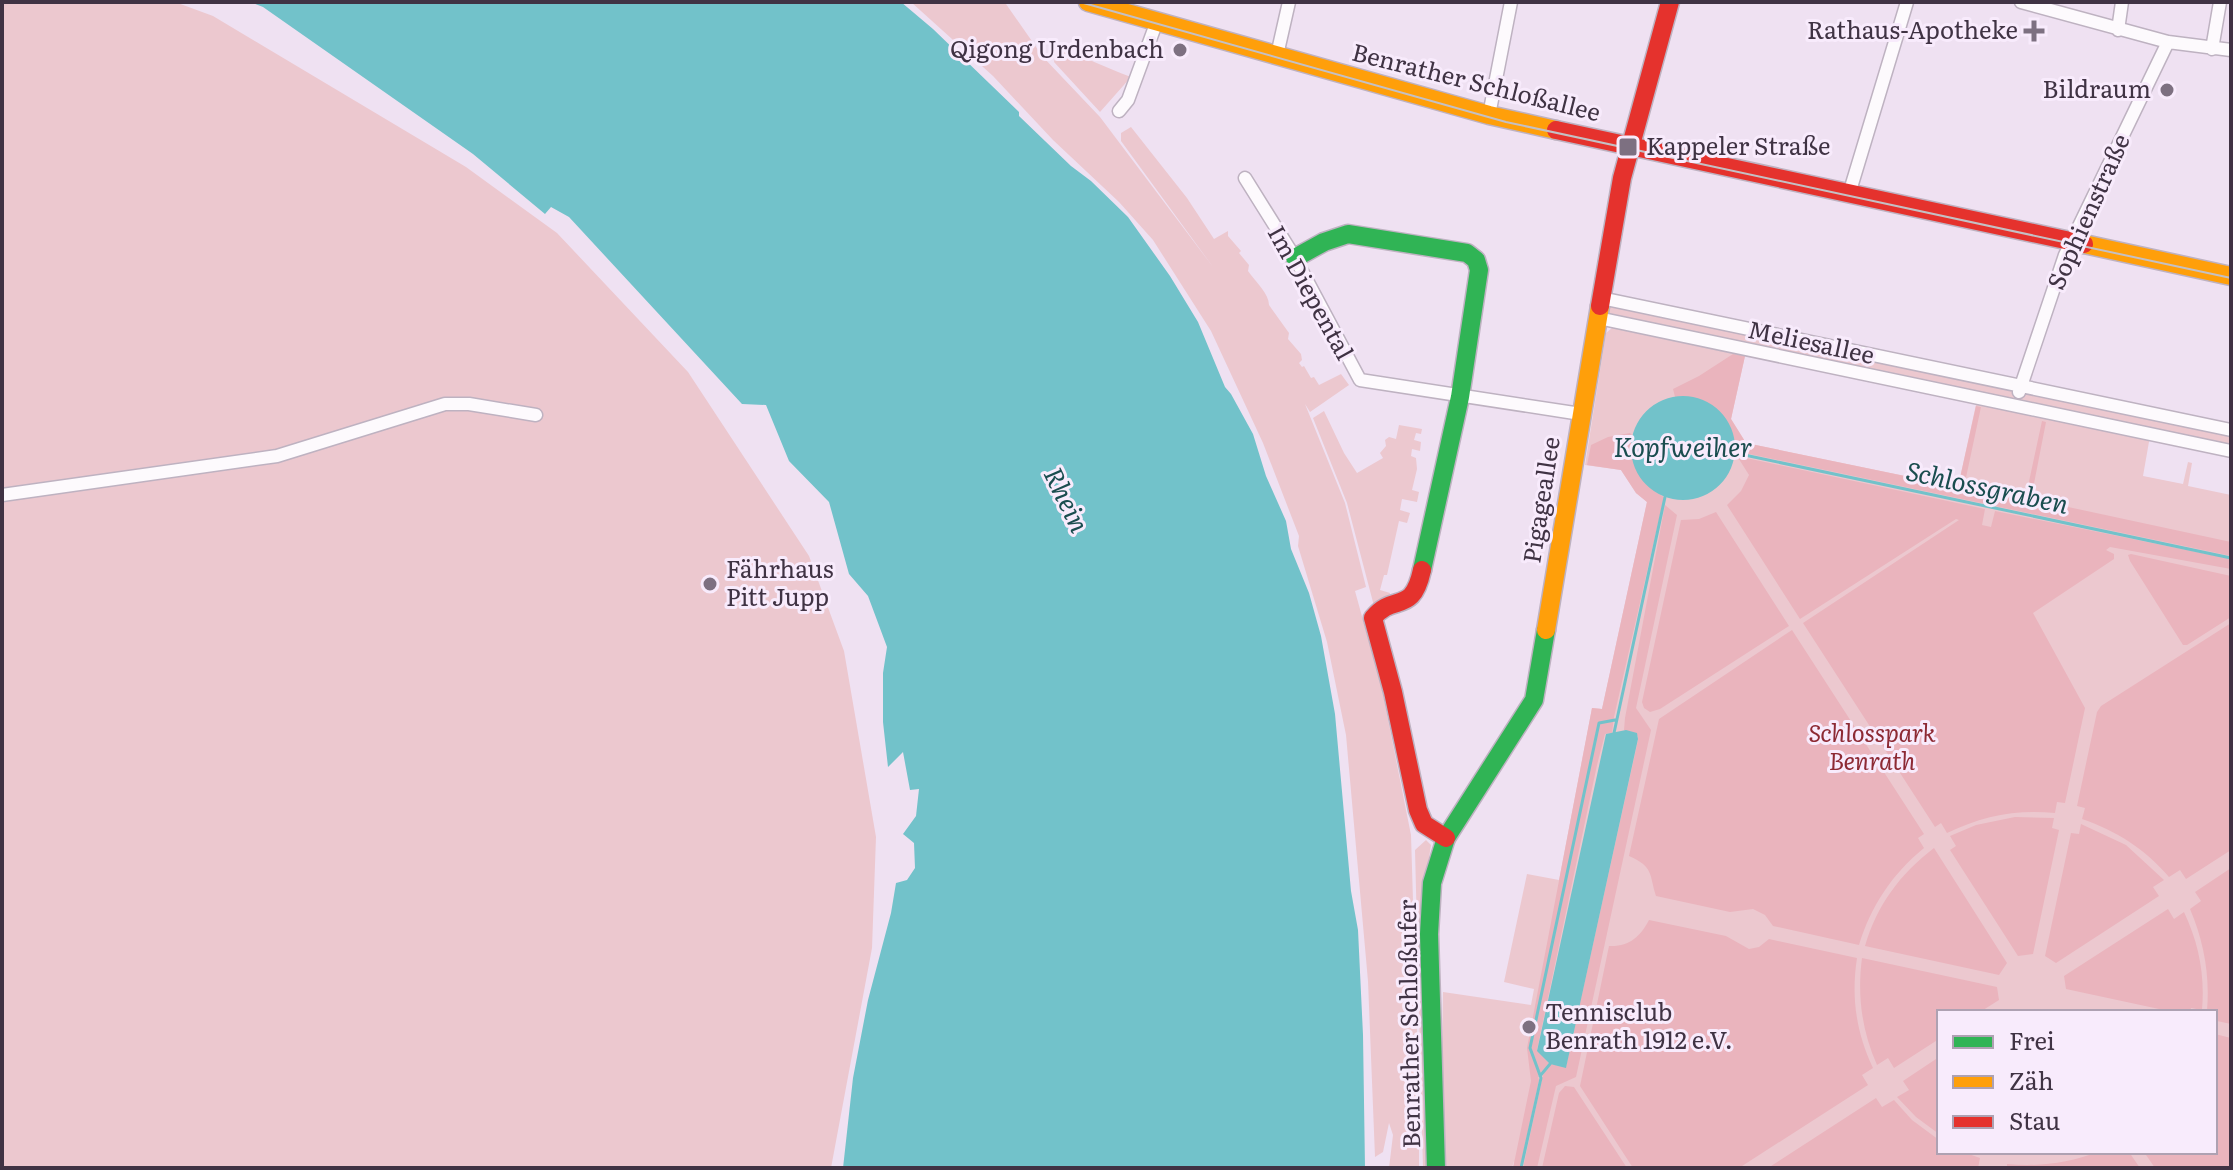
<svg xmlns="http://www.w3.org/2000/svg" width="2233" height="1170" font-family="Literata,serif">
<rect width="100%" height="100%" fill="#efe1f2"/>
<path fill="#ecc8cf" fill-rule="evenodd" d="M2 2H175L213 16 466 167 557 233 688 372 809 556 844 651 876 837 872 948 831 1168H2Z
M911 2H1003L1006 4 1043 57 1100 117 1213 267 1121 141V133L1131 127 1187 198 1214 239 1228 231V236L1241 251 1239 253 1249 265 1248 271C1256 282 1269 294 1269 305L1289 333 1288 339 1301 354 1302 360 1299 363 1302 367 1304 366 1311 378 1314 377 1319 385 1341 374 1349 385 1310 412 1305 404 1345 503 1366 587 1355 591 1382 689 1411 835 1419 1099V1168H1389L1393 1135 1389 1123 1383 1152 1375 1157 1368 981 1346 735 1327 642 1298 546 1299 536 1263 443 1211 331 1153 240 1119 202 1053 140 993 76Z
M1058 48C1084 56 1106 68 1131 77L1100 112 1054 62Z
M1606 304 2231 434V447L1610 317 1604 308Z
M1612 328 1745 356 1731 419 1746 443 1958 487 1977 400 2150 436 2143 476 2183 484 2188 462 2192 463 2188 486 2231 495V1168H1513L1514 1161 1512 1168H1440L1443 992 1531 1005 1534 989 1504 982 1527 874 1559 880 1592 708 1602 709 1647 502 1636 493 1621 470 1585 465 1606 333ZM1939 1012H2215V1152H1939Z
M1324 411 1344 453 1357 473 1383 458 1380 453 1386 446 1385 440 1389 437 1396 439 1399 425 1422 429 1421 434 1416 433 1414 440 1421 442 1420 451 1412 449 1411 456 1416 458 1417 469 1412 490 1419 492 1417 502 1402 499 1400 510 1410 513 1407 523 1399 521 1387 575H1384L1380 590 1390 593 1389 602 1374 606 1347 503 1313 418Z
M1426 840 1431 845C1413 950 1427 1061 1427 1168H1423L1415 850Z"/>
<path fill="#eab4bd" d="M1733 354 1745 356 1731 419 1746 443 1958 487 1976 406 1981 407 1964 487 2025 500 2042 421 2046 422 2031 499 2231 542V556L1735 451C1735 417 1708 394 1675 397L1673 389 1699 376Z
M1630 433 1632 435C1628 457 1644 487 1664 497L1614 717 1612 733 1605 734 1597 765 1537 1050 1549 1063 1538 1076 1539 1080 1520 1168H1513L1531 1081 1527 1048 1592 708 1602 709 1647 502 1636 493 1621 470 1587 465 1591 445 1608 437Z
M1737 456 1985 509 1982 525 1991 527 1995 511 2231 559V569L2110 547 2106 550 2114 554V559L2033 613 2085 708 2065 803 2057 802 2055 813C2016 809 1982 816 1947 833L1941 823 1935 827 1803 623 1959 520 1956 519 1800 619 1727 505 1741 491 1749 475Z
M1665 505 1677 515 1636 708 1651 730 1576 1077 1556 1086 1537 1168H1523L1543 1075 1550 1064 1566 1067 1638 740V736L1624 730 1625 718Z
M1716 512 1789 626 1660 709 1650 712 1644 708 1642 702 1681 520 1699 519Z
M2131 554 2231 576V617L2187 645H2183L2130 561 2128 555Z
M2231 623V850L2186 879 2180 870 2169 877C2145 849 2117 831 2082 819L2085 808 2077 806 2097 712 2101 706Z
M1792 630 1924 834 1918 838 1924 848C1892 874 1871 906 1859 945L1773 926 1765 915 1753 909 1730 912 1656 896C1649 874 1654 867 1629 856L1659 719Z
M2015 817 2054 818 2052 828 2059 830 2033 954 2018 956 1950 850 1956 846 1950 836 1976 825Z
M2081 824 2126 845 2164 880 2153 887 2159 896 2056 963 2045 956 2071 833 2079 834Z
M1934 848 2007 963 1999 975 1865 946C1877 905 1900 874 1934 848Z
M2231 868V1024L2217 1021 2218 1014 2207 1011C2210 975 2204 942 2190 909L2201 901 2195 892Z
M2168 909 2174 919 2184 912C2199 944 2205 975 2202 1010L2191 1008 2190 1012H2173L2066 989 2064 976Z
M1649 920 1726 936 1749 949 1759 947 1769 939 1857 958C1851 997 1856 1032 1873 1068L1862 1075 1868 1085 1739 1168H1633L1580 1086 1609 946C1629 947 1640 937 1649 920Z
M1862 958 1997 987 1999 1000 1980 1012H1939V1039L1894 1068 1888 1058 1877 1065C1862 1031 1857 996 1862 958Z
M2215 1034 2231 1038V1168H2155L2144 1152H2215Z
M1939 1057V1134L1916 1117 1897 1097 1909 1090 1903 1081Z
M1565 1086 1574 1087 1627 1168H1542L1559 1093Z
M1876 1098 1882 1107 1894 1100 1912 1120 1939 1140V1152H1963L1980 1158 1978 1168H1768Z
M2098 1152 2122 1154 2129 1152 2140 1168H2007V1164C2039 1167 2069 1163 2098 1152Z"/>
<path fill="#72c2ca" d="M250 2H901L933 29 1019 112V116L1071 166 1091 181 1128 217 1170 276 1198 322 1225 387 1231 394 1253 434 1266 476 1286 521 1291 549 1309 593 1321 636 1335 714 1351 891 1358 930 1363 1035 1365 1168H843L853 1078 868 1000 891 913 896 883 907 880 915 868 914 843 903 834 916 816 919 789 910 790 903 752 888 767 883 722V673L887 647 868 596 849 574 829 502 789 461 766 405 742 404 569 217 551 207 545 214 473 154 263 7Z
M1631 448a52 52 0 1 1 104 0a52 52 0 1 1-104 0Z
M1626 730 1637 733 1638 739 1566 1068 1550 1064 1537 1051 1606 734Z"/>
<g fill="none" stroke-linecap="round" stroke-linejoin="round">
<path stroke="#72c2ca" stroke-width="3" d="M1735 453 2231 558
M1614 733 1665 497
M1540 1076 1550 1064
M1521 1168 1541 1078 1530 1048 1599 723 1615 720"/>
<defs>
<path id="street" d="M2021 2 2168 42 2231 50
M2118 30 2122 2
M2212 49 2220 2
M1277 55 1289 2
M1119 111 1128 100 1157 21
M1489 115 1511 2
M1245 178 1295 258 1360 380 1581 414
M1849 194 1907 2
M1601 298 2231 430
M1598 318 2231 451
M2019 392 2065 255 2168 42
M2 495 277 456 445 404H469L536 415"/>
<path id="fast" d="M1295 258 1324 242 1348 234 1467 253 1476 260 1479 270 1460 397 1422 570
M1436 1168 1429 934 1432 883 1446 838 1534 700 1546 630"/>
<path id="slow" d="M1088 2 1489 115 1556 130
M2084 244 2231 276
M1546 630 1600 306"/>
<path id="jam" d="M1556 130 2084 244
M1600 306 1622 178 1670 2
M1422 570C1412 616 1394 592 1373 618L1393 692 1418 810 1424 824 1446 838"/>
</defs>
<use href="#street" stroke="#beb2c1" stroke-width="15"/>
<use href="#fast" stroke="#beb2c1" stroke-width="21"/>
<use href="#slow" stroke="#beb2c1" stroke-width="21"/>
<use href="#jam" stroke="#beb2c1" stroke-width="21"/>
<use href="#street" stroke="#fdfafd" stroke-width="12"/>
<use href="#fast" stroke="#30b455" stroke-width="18"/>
<use href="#slow" stroke="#ff9f0a" stroke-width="18"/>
<use href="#jam" stroke="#e5322d" stroke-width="18"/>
<path stroke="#c4c0c4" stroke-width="2" d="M1080 2 1506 122 2231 278"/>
</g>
<g fill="#7d7081" stroke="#f8ebfc" stroke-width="3">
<path d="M2030 19h8v8h8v8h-8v8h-8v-8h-8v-8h8z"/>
<circle cx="1180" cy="50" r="8"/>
<circle cx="2167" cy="90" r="8"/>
<rect x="1618" y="137" width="20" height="20" rx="4"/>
<circle cx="710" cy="584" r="8"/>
<circle cx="1529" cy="1027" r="8"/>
</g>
<g text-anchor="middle" stroke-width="6" stroke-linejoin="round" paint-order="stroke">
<g font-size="24" fill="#403344" stroke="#f8ebfc" text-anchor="end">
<text x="2018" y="39">Rathaus-Apotheke</text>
<text x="1164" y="58">Qigong Urdenbach</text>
<text x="2151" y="98">Bildraum</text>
<text x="1646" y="155" text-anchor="start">Kappeler Straße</text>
<text x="726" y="578" text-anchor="start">Fährhaus<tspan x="726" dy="28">Pitt Jupp</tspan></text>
<text x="1545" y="1021" text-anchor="start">Tennisclub<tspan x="1545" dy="28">Benrath 1912 e.V.</tspan></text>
</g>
<g font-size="24" fill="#403344" stroke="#f8ebfc">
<text transform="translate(1476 83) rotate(14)" y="8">Benrather Schloßallee</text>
<text transform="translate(2089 212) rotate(-66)" y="8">Sophienstraße</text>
<text transform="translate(1310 293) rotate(61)" y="8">Im Diepental</text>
<text transform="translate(1811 343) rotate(12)" y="8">Meliesallee</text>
<text transform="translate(1542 500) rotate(-81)" y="8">Pigageallee</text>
<text transform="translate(1410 1024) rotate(-91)" y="8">Benrather Schloßufer</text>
</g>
<g font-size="24" font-style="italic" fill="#8d2a34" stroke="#f8ebfc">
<text x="1872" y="742">Schlosspark<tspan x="1872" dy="28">Benrath</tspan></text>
</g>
<g font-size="26" font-style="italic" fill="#1a4d4f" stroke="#f8ebfc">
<text x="1683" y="457">Kopfweiher</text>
<text transform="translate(1987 488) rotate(12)" y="9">Schlossgraben</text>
<text transform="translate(1066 500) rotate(64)" y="9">Rhein</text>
</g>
</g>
<rect width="2233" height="1170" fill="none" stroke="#403344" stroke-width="8"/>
<rect x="1937" y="1010" width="280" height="144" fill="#f8ebfc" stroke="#aea1b2" stroke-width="2"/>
<rect x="1953" y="1036" width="40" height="12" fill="#30b455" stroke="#aea1b2" stroke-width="2"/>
<text x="2009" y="1050" font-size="24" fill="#403344">Frei</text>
<rect x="1953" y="1076" width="40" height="12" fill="#ff9f0a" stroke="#aea1b2" stroke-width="2"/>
<text x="2009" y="1090" font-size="24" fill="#403344">Zäh</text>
<rect x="1953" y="1116" width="40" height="12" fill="#e5322d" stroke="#aea1b2" stroke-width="2"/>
<text x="2009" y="1130" font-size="24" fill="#403344">Stau</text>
</svg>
